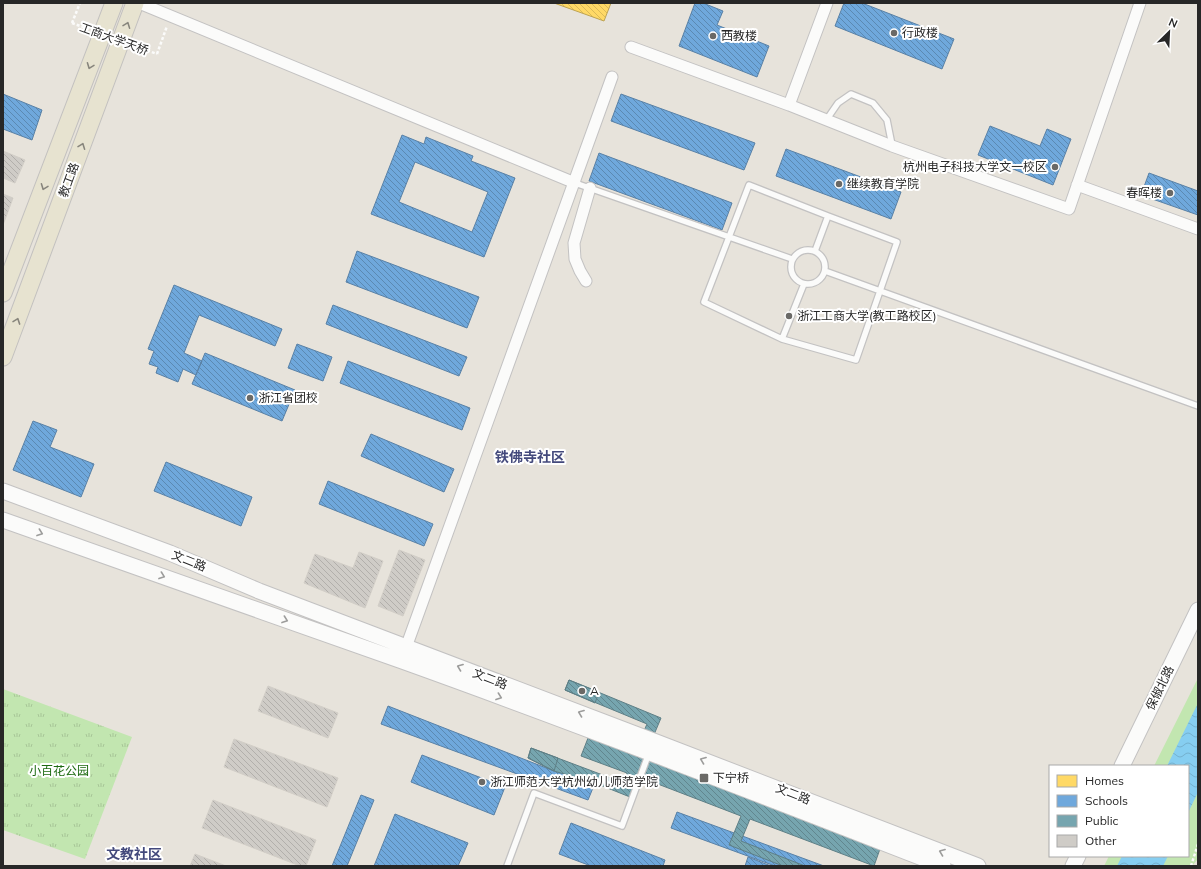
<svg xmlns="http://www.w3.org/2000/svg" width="1201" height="869" font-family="Mulish,'Noto Sans SC',sans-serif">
<defs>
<pattern id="park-tufts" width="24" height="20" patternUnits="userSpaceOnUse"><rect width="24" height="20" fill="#c2e6b0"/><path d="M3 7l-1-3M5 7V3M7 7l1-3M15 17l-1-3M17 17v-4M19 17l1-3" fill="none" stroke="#a7c597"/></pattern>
<pattern id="water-waves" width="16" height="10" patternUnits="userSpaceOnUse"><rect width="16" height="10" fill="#86cef1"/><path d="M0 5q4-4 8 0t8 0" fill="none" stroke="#74b1cf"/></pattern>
<pattern id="homes-back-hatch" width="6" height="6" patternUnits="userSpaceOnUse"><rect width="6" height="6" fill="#ffd966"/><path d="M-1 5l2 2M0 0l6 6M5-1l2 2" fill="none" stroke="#dbba58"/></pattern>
<pattern id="schools-back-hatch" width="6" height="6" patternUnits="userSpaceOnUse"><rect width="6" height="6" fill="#6fa8dc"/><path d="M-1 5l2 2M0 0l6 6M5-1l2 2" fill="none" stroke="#5b89b2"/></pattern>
<pattern id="public-back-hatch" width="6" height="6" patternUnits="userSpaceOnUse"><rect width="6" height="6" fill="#76a5af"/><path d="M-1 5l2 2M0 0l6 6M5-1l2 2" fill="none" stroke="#61868e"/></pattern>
<pattern id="building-back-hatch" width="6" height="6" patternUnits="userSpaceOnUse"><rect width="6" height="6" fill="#cfccc7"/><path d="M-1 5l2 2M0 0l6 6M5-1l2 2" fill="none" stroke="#b2afab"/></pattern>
</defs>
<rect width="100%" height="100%" fill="#e7e3db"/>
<path fill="#c2e6b0" d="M1198 678V859L1192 866H1104L1109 856H1188V766H1154Z"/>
<path fill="url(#park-tufts)" d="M3 689 132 737 85 859 3 830Z"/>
<path fill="url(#water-waves)" d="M1198 703V792L1188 813V766H1167Z
M1122 856H1168L1163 866H1117Z"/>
<path fill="url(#homes-back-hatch)" stroke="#bea453" d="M554 3H611L604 21Z"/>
<path fill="url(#schools-back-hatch)" stroke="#5981a6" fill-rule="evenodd" d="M695 3H703L723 11 717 25 769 46 757 77 679 46Z
M844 3H862L954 39 942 69 835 26Z
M3 94 42 110 32 140 3 129Z
M621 94 755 143 744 170 611 121Z
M990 126 1040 146 1047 129 1071 139 1053 185 978 155Z
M402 135 424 144 426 137 473 156 471 161 515 178 484 257 371 214ZM415 162 488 192 472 232 399 202Z
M786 149 901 192 891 219 776 176Z
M599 153 732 203 722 230 589 181Z
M1149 173 1198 191V215L1141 195Z
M357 251 479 297 467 328 346 282Z
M174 285 282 329 275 346 199 315 184 353 202 361 196 375 183 369 178 382 156 373 158 367 149 364 154 351 148 349Z
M333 305 467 357 459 376 326 324Z
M297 344 332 357 323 381 288 368Z
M205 353 295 390 282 421 192 384Z
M348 361 470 408 462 430 340 383Z
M33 421 57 430 50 447 94 464 81 497 13 470Z
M371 434 454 469 444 492 361 456Z
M166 462 252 497 241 526 154 491Z
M328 481 433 524 424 546 319 504Z
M388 706 554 771 595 783 588 800 381 724Z
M422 755 505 787 494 815 411 782Z
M361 795 374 800 347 866H332Z
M677 812 824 866H775L671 828Z
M395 814 468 843 458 866H407L403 865V866H374Z
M571 823 665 860 663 866H591L559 854Z
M748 857 771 866H745Z"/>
<path fill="url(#public-back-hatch)" stroke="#5e7f86" d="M569 680 661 718 653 737 888 826 874 866 750 819 741 841 805 866H783L729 845 741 816 637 776 630 797 595 783 554 771 528 758 531 748 624 783 627 773 581 756 597 715 643 733 647 724 565 690Z
M569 680 599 692 595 703 565 690Z
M531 748 558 758 554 771 528 758Z"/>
<path fill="url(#building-back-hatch)" stroke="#d2cec7" d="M3 151 25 160 15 183 3 178Z
M3 194 13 198 3 225Z
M399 550 425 560 403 616 378 606Z
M359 552 383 561 365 608 304 583 315 554 353 568Z
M268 686 338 713 328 738 258 711Z
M234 739 338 778 327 807 224 767Z
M213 800 316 840 306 866H300L202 828Z
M195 854 226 866H190Z"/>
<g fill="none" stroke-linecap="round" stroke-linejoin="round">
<defs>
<path id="lane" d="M827 119 838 103 851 94 873 103 887 120 892 145
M575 183 792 259
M791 267a17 17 0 1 1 34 0a17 17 0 1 1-34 0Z
M825 271 1198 406
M804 284 782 339 856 360 897 242 828 216
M782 339 704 302 749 185 828 216 815 251
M507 866 534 793 622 826 649 753"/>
<path id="street" d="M139 3 575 183
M631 47 789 105 892 146 1069 209 1140 3
M789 105 827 3
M1077 185 1198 229
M586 281 580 271 575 259 574 243 590 188
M404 653 612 77"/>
<path id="secondary" d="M3 491 170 553 259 591 651 740 978 866
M3 520C136 567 269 614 402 661 583 726 763 796 943 866
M1122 766 1198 610
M1073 866 1078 856"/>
<path id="primary" d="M3 293 114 3
M3 357 135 3"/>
</defs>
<use href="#lane" stroke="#c3c2c2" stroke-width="8"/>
<use href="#street" stroke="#c3c2c2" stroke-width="13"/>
<use href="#secondary" stroke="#c3c2c2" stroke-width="17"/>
<use href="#primary" stroke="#c3c1bf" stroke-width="19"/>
<path stroke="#fbfbfa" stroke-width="2.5" stroke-dasharray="3 2" stroke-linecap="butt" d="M72 23 80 3
M157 54 167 26
M1191 866 1198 844"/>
<use href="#lane" stroke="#fbfbfa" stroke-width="5.5"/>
<use href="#street" stroke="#fbfbfa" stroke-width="11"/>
<use href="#secondary" stroke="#fbfbfa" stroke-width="15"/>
<use href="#primary" stroke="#e7e3d0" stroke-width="17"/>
<path stroke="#fbfbfa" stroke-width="2.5" stroke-dasharray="3 2" stroke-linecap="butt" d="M72 23 157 54"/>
</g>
<defs><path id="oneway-chevron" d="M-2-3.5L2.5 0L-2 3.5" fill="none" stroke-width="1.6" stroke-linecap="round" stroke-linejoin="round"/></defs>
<g stroke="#87857c">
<use href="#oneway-chevron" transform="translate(127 25) rotate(-69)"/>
<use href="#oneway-chevron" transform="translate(90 66) rotate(111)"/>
<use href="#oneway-chevron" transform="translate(82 146) rotate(-69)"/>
<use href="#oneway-chevron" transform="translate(44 187) rotate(111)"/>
<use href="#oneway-chevron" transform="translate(17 321) rotate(-70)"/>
</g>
<g stroke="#9c9c9b">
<use href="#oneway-chevron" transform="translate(40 533) rotate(20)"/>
<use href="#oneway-chevron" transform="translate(162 576) rotate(20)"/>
<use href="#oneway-chevron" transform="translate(285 620) rotate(20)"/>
<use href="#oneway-chevron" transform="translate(460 667) rotate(-159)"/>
<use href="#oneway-chevron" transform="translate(499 697) rotate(20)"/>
<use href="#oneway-chevron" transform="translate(581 713) rotate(-159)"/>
<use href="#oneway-chevron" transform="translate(703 760) rotate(-159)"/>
<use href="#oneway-chevron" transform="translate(942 852) rotate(-159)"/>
</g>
<g fill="#6a6966" stroke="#fff" stroke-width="1.5">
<circle cx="894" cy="33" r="4"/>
<circle cx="713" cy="36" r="4"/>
<circle cx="1055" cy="167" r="4"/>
<circle cx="839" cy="184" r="4"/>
<circle cx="1170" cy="193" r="4"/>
<circle cx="789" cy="316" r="4"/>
<circle cx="250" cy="398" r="4"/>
<circle cx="582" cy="691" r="4"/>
<rect x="699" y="773" width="10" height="10" rx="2"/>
<circle cx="482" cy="782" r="4"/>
</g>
<g text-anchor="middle" stroke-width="4" stroke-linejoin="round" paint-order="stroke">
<g font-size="12" fill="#272727" stroke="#fff" text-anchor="start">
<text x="902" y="37">行政楼</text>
<text x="721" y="40">西教楼</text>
<text x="1047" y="171" text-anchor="end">杭州电子科技大学文一校区</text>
<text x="847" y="188">继续教育学院</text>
<text x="1162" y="197" text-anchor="end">春晖楼</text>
<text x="797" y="320">浙江工商大学(教工路校区)</text>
<text x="258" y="402">浙江省团校</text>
<text x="590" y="695">A</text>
<text x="713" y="782">下宁桥</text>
<text x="490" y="786">浙江师范大学杭州幼儿师范学院</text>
</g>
<g font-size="12" fill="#272727" stroke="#fff">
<text transform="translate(114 39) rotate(20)" y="4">工商大学天桥</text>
<text transform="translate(69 180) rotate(-70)" y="4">教工路</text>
<text transform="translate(189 561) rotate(22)" y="4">文二路</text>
<text transform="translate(490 679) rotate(21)" y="4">文二路</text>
<text transform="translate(1160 688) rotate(-64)" y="4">保俶北路</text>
<text transform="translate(793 794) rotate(21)" y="4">文二路</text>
</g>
<g font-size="12" fill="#1d6a11" stroke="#fff">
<text x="59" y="775">小百花公园</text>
</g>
<g font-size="14" font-weight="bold" fill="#43497c" stroke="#fff">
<text x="530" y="462">铁佛寺社区</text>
<text x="134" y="859">文教社区</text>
</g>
</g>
<rect width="1201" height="869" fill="none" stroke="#272727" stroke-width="8"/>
<rect x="1049" y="765" width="140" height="92" fill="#ffffff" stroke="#a9a9a9"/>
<rect x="1057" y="775" width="20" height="12" fill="#ffd966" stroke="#a9a9a9"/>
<text x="1085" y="785" font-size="12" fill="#272727">Homes</text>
<rect x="1057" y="795" width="20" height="12" fill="#6fa8dc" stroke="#a9a9a9"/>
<text x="1085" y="805" font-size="12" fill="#272727">Schools</text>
<rect x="1057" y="815" width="20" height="12" fill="#76a5af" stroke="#a9a9a9"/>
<text x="1085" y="825" font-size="12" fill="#272727">Public</text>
<rect x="1057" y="835" width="20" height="12" fill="#cfccc7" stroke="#a9a9a9"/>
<text x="1085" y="845" font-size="12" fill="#272727">Other</text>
<g transform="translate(1169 32) rotate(24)" stroke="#ffffff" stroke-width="3" paint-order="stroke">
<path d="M0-3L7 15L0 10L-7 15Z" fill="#272727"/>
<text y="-6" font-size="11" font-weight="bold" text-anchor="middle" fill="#272727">N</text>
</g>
</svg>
